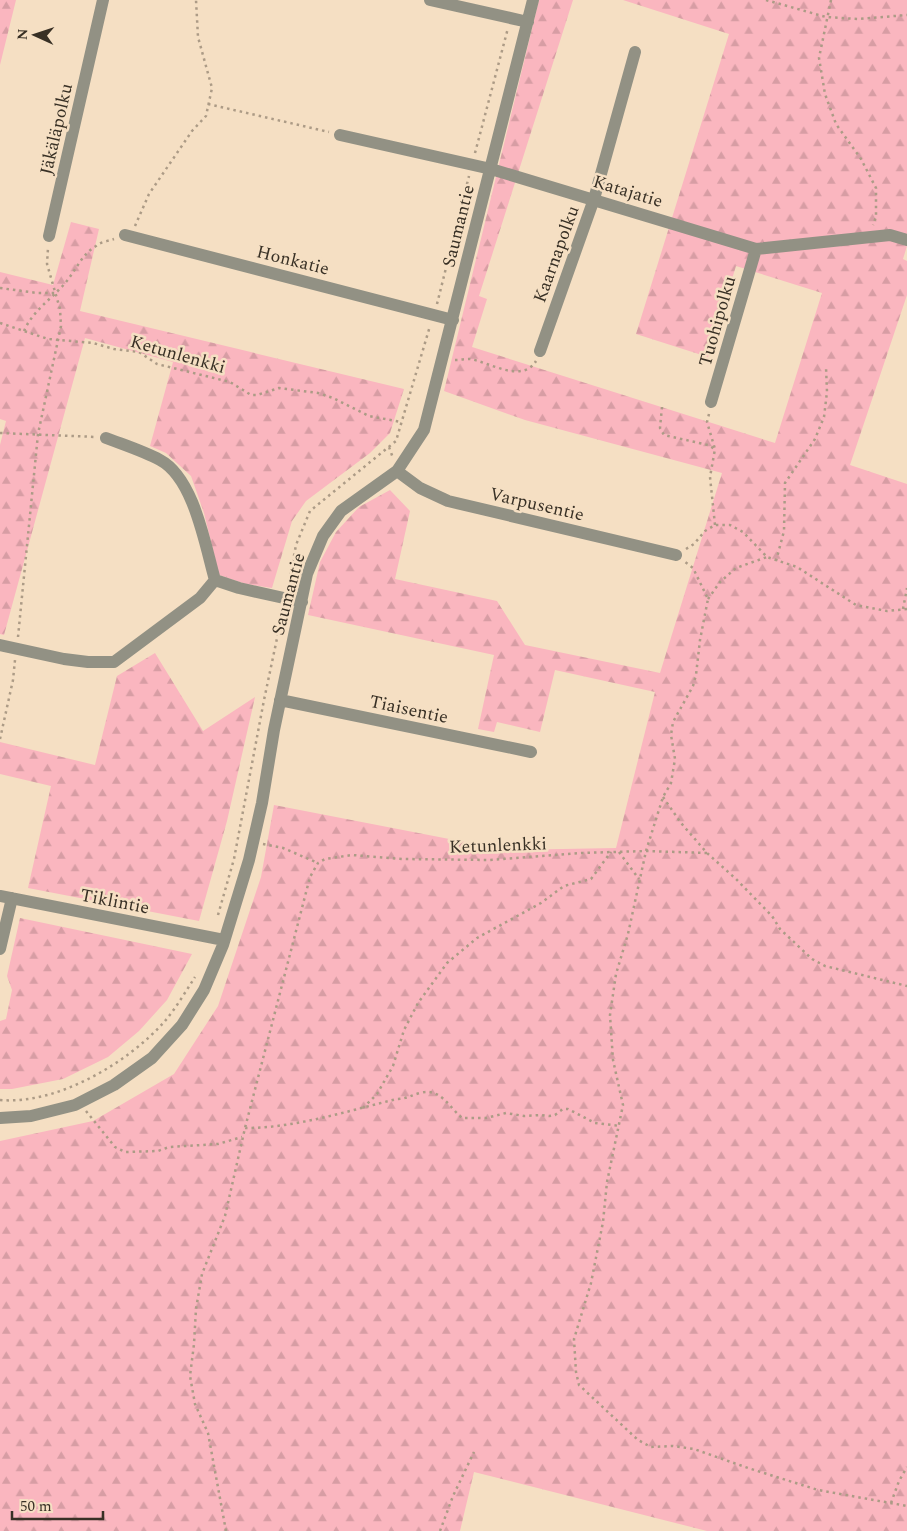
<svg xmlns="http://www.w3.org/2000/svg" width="907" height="1531" font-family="Spectral,serif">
<defs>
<pattern id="forest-firs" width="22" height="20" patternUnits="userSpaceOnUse" patternTransform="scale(1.25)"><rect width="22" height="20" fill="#fab6bf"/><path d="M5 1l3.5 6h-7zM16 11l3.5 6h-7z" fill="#d79da4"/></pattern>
</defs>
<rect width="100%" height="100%" fill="#f5dfc3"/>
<path fill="url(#forest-firs)" d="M0 0H16L0 65Z
M539 0H573L479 296 487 299 472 347 775 443 822 293 736 266 708 357 636 334 729 34 623 0H907V246L903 259 907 261V295L850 465 907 484V1531H707L474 1472 460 1531H0V1141L93 1121 174 1074 218 1006 261 877 274 805 506 850 616 848 655 692 555 670 540 732 497 722 494 732 478 729 494 655 308 615 320 562 336 532 359 507 390 490 410 511 395 579 497 601 525 645 660 673 722 473 525 420 444 391Z
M71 222 99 229 80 311 404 389 390 433 370 453 306 501 292 521 272 588 246 584 219 575 204 513 191 476 166 453 150 446 173 362 85 338 4 635 0 634V445L6 421 0 419V272L53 285Z
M155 653 203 731 255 697 227 821 199 921 28 888 51 786 0 774V742L95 765 117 676Z
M20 918 192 954 167 1000 139 1031 108 1057 63 1079 12 1089H0V1021L6 1019 12 990 7 976Z"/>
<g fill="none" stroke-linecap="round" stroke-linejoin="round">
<path stroke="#ac9b86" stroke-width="2.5" stroke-dasharray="2.5 4" stroke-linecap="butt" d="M766 0 826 17 858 19 907 15
M831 0 819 58 825 94 836 124 861 159 876 188V217L873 225
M208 104 329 132
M475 153 508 28
M135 226 149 194 192 131 206 116 212 88 198 37 196 0
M0 288 37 293H55
M437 304 469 176
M0 323 48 339 93 343 114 349 139 352 157 364 230 382 251 395H257L279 388 318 393 333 398 369 416 401 422
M24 331C33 310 52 299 66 282 76 270 82 254 96 246 100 242 108 241 114 239
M455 360C460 360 465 359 470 359 489 362 522 384 536 361
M662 407 660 428 664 435 708 445 715 449
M709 414 707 422 715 449 710 477 715 525
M0 433 96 437
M389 447 393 458
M686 549 694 544 705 531 715 525H730L743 532 767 557 797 567 856 605 887 611 907 609
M776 561 784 531 785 483 815 439 824 417 827 392 826 367
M288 588 296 545 310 511 396 441 430 326
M708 599 720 582 736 568 767 557
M903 609 907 588
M18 637 38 434 61 326 60 309 47 264 48 248
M0 739 13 680 15 660
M663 797 681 823 707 853 736 879 772 916 780 929 812 959 825 966 907 986
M263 844 283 848 318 863
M619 852 639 879
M707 853 646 851 628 934 616 974 610 1015 613 1060 623 1105 607 1182 603 1222 591 1283 574 1339 576 1372 579 1385 638 1440 651 1447 673 1446 694 1449 748 1468 818 1490 907 1506
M218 915 234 859 264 700 283 610
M0 1100C57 1105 128 1063 165 1021 176 1008 186 991 195 977
M363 1108 377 1094 393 1066 404 1030 418 1003 447 963 477 938 541 903 564 886 591 879 611 852
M86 1111 115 1147 125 1152 158 1151 169 1147 218 1144 242 1137
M245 1128C296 1128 347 1111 397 1099 406 1099 412 1095 420 1093 440 1087 449 1107 462 1118H486L506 1113 524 1116 541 1115 549 1116 555 1115 563 1109H568L595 1123 620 1126
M891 1503 899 1481 907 1467
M226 1531 208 1433 195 1404 190 1376 194 1344 196 1309 202 1274 225 1216 245 1128 310 877 318 863 325 859 352 855 402 859 490 860 581 853 646 851 663 797 671 783 675 759 671 735 673 722 693 686 696 675 700 640 708 599 693 568 685 562
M440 1531 453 1496 474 1452"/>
<path stroke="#929184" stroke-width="12" d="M430 0 528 22
M340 135 491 169 756 249 890 235 907 240
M125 235 453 320
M49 236 103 0
M540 351 594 199 635 52
M711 402 756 249
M106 438C124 445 143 451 160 460 194 478 205 545 215 580
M397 471 420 488 448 501 676 555
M0 645 64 659 88 662H114L200 598 215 580 239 588 302 602
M280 700 531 752
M0 896 224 940
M0 949 12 898
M0 1118 31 1116 75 1105 114 1085 152 1058 182 1025 204 990 223 945 249 860 262 803 274 730 307 574 323 536 341 511 397 471 424 430 533 0"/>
</g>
<g text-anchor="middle" stroke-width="5" stroke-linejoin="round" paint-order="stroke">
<g font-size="18" fill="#383025" stroke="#f5dfc3">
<text transform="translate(56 129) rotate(-77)" y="6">Jäkäläpolku</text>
<text transform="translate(628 191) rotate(17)" y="6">Katajatie</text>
<text transform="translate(458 226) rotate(-76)" y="6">Saumantie</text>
<text transform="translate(556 254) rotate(-70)" y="6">Kaarnapolku</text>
<text transform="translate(293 260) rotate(14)" y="6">Honkatie</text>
<text transform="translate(717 321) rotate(-74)" y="6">Tuohipolku</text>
<text transform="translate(178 354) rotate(16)" y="6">Ketunlenkki</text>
<text transform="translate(537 504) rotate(13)" y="6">Varpusentie</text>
<text transform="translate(288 594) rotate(-75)" y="6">Saumantie</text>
<text transform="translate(409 709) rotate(12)" y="6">Tiaisentie</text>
<text transform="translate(498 845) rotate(-2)" y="6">Ketunlenkki</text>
<text transform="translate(115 901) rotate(11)" y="6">Tiklintie</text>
</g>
</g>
<g transform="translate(35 35) rotate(273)" stroke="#f5dfc3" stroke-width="4" paint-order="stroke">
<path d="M0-4L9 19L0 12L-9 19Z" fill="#383025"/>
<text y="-8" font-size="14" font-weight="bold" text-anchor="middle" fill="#383025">N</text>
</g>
<path d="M12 1511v8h91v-8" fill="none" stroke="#383025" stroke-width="2.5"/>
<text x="20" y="1511" font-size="15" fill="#383025" stroke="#f5dfc3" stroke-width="4" paint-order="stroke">50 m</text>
</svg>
